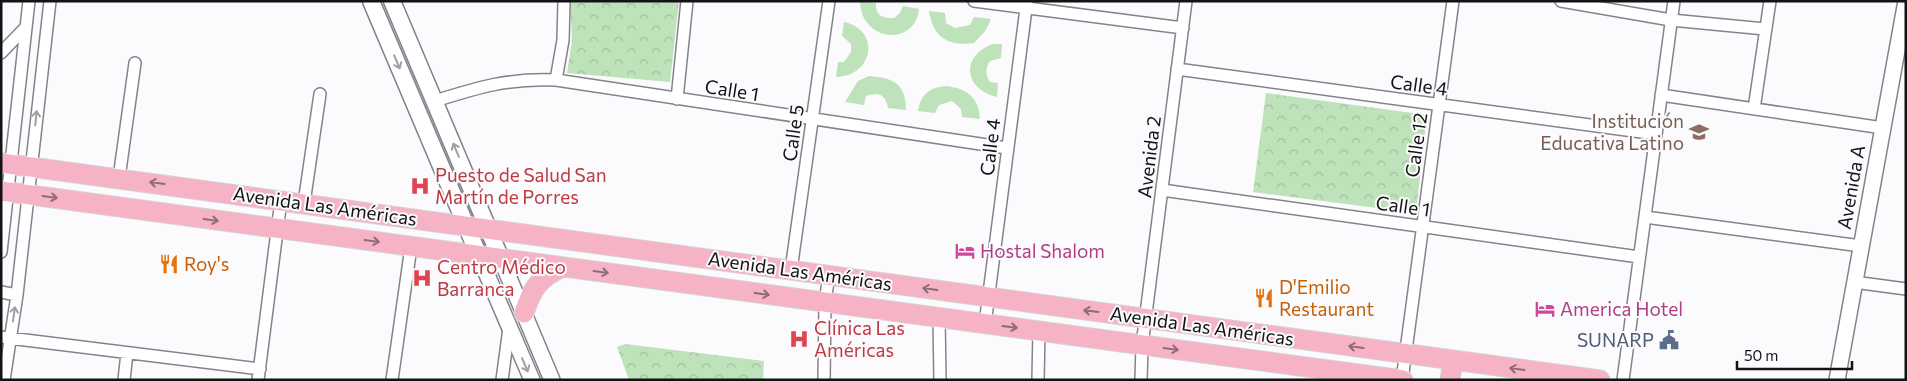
<svg xmlns="http://www.w3.org/2000/svg" width="1907" height="381" font-family="Commissioner,sans-serif">
<defs>
<pattern id="park-crowns" width="20" height="18" patternUnits="userSpaceOnUse" patternTransform="scale(1.25)"><rect width="20" height="18" fill="#bee2b9"/><path d="M2 6a3 3 0 1 1 6 0M12 15a3 3 0 1 1 6 0" fill="none" stroke="#a2c19e"/></pattern>
</defs>
<rect width="100%" height="100%" fill="#fbfbfd"/>
<path fill="#bee2b9" d="M860 1 876 3C875 16 883 18 894 18L900 13 903 6 919 9C915 48 860 41 860 1Z
M929 11 945 13 946 23 955 28 970 25 974 17 991 19 986 30 974 43C948 47 933 37 929 11Z
M844 22C881 30 874 76 836 77L838 62H844L851 52V44L842 36Z
M992 44H1002L1001 58 990 61C985 69 985 74 990 82L998 83 997 97C964 89 960 57 992 44Z
M869 76C893 78 906 83 906 110L888 108C886 95 879 91 866 96L864 105 845 102 858 81Z
M947 86C968 89 979 98 980 119L962 117 961 109 952 101 939 105 935 113 918 111C921 94 930 87 947 86Z"/>
<path fill="url(#park-crowns)" d="M570 1H679L670 82 567 73 572 41Z
M1266 93 1427 115 1416 213 1253 192Z
M625 344 764 361 763 380H629L617 347Z"/>
<g fill="none" stroke-linecap="round" stroke-linejoin="round">
<defs>
<path id="minor" d="M974 1 1183 28
M1561 1 1671 20 1765 29
M1 53 25 28
M1177 69 1656 134
M556 80 563 40 564 1
M1661 95 1883 128
M677 99 687 1
M435 101C479 87 509 78 556 80L1007 148
M1754 109 1770 1
M119 178 135 63
M1162 190 1639 257
M304 203 320 94
M1645 217 1861 246
M1 252 29 1
M791 270 829 1
M1854 282 1906 289
M1 292 17 295
M939 317 940 380
M985 324 1027 1
M1 337 260 369
M4 380 17 295 50 1
M124 380 127 353
M258 380 281 200
M392 380 411 247
M502 380 509 328
M824 380 825 302 829 275
M1038 380 1039 331
M1141 380 1142 345 1186 1
M1402 380 1453 1
M1623 380 1674 1"/>
<path id="tertiary" d="M479 256 532 380
M501 259 552 380
M1837 380 1906 1"/>
<path id="secondary" d="M371 1 479 256
M392 1 501 259"/>
<path id="primary" d="M1 163 1600 380
M1 191 1403 380
M524 313C532 288 539 278 563 267
M1450 380 1453 360"/>
</defs>
<use href="#minor" stroke="#85828e" stroke-width="14"/>
<use href="#tertiary" stroke="#85828e" stroke-width="18"/>
<use href="#secondary" stroke="#85828e" stroke-width="19"/>
<use href="#primary" stroke="#d5d4d5" stroke-width="21"/>
<use href="#minor" stroke="#fff" stroke-width="11"/>
<use href="#tertiary" stroke="#fff" stroke-width="15"/>
<use href="#secondary" stroke="#fff" stroke-width="16"/>
<use href="#primary" stroke="#f5b3c5" stroke-width="19"/>
</g>
<defs><path id="oneway-shaft" d="M-6 0H5M1.5-3L5.5 0L1.5 3" fill="none" stroke-width="1.6" stroke-linecap="round" stroke-linejoin="round" transform="scale(1.25)"/></defs>
<g stroke="#a1a0a2">
<use href="#oneway-shaft" transform="translate(397 62) rotate(67)"/>
<use href="#oneway-shaft" transform="translate(36 118) rotate(-84)"/>
<use href="#oneway-shaft" transform="translate(456 150) rotate(-113)"/>
<use href="#oneway-shaft" transform="translate(14 314) rotate(-82)"/>
<use href="#oneway-shaft" transform="translate(525 365) rotate(67)"/>
</g>
<g stroke="#8f6b77">
<use href="#oneway-shaft" transform="translate(157 183) rotate(-172)"/>
<use href="#oneway-shaft" transform="translate(50 197) rotate(8)"/>
<use href="#oneway-shaft" transform="translate(211 220) rotate(8)"/>
<use href="#oneway-shaft" transform="translate(372 241) rotate(8)"/>
<use href="#oneway-shaft" transform="translate(601 272) rotate(8)"/>
<use href="#oneway-shaft" transform="translate(930 289) rotate(-172)"/>
<use href="#oneway-shaft" transform="translate(762 294) rotate(8)"/>
<use href="#oneway-shaft" transform="translate(1091 311) rotate(-173)"/>
<use href="#oneway-shaft" transform="translate(1010 327) rotate(7)"/>
<use href="#oneway-shaft" transform="translate(1356 347) rotate(-172)"/>
<use href="#oneway-shaft" transform="translate(1171 349) rotate(8)"/>
<use href="#oneway-shaft" transform="translate(1517 369) rotate(-172)"/>
</g>
<defs>
<symbol id="school-bare" viewBox="-9 -9 18 18"><path d="M0-5L7-2L0 1L-7-2ZM-4 1L0 2.5L4 1V4Q0 6-4 4Z" fill="#8d6e63" stroke="#fbfbfd" stroke-width="2.5" paint-order="stroke"/></symbol>
<symbol id="hospital-bare" viewBox="-9 -9 18 18"><path d="M-5-5h3v3.5h4V-5h3V5h-3V1.5h-4V5h-3Z" fill="#e0444e" stroke="#fbfbfd" stroke-width="2.5" paint-order="stroke"/></symbol>
<symbol id="hotel-bare" viewBox="-9 -9 18 18"><path d="M-6-4.5h1.5V1H6V5H4.5V3h-9V5H-6ZM-4 0a1.8 1.8 0 1 1 3.6 0ZM.5 0V-2.5h3Q6-2.5 6 0Z" fill="#d1479c" stroke="#fbfbfd" stroke-width="2.5" paint-order="stroke"/></symbol>
<symbol id="restaurant-bare" viewBox="-9 -9 18 18"><path d="M-5-6h1v4h1v-4h1v4h1v-4h1v5L-1.5 .5V6h-2V.5L-5-1ZM5-6V6H3V1.5H1.5Q1.5-4 5-6Z" fill="#e8710a" stroke="#fbfbfd" stroke-width="2.5" paint-order="stroke"/></symbol>
<symbol id="civic-bare" viewBox="-9 -9 18 18"><path d="M-.6-6.5H3V-4.5H.6V-3L4-1V1h2V6H-6V1h2V-1L-.6-3ZM-1.2 2.5V6h2.4V2.5Z" fill="#5c6f8a" stroke="#fbfbfd" stroke-width="2.5" paint-order="stroke"/></symbol>
</defs>
<g fill-rule="evenodd">
<use href="#school-bare" x="1685" y="118" width="28" height="28"/>
<use href="#hospital-bare" x="406" y="172" width="28" height="28"/>
<use href="#hotel-bare" x="951" y="237" width="28" height="28"/>
<use href="#restaurant-bare" x="155" y="250" width="28" height="28"/>
<use href="#hospital-bare" x="408" y="264" width="28" height="28"/>
<use href="#restaurant-bare" x="1250" y="284" width="28" height="28"/>
<use href="#hotel-bare" x="1531" y="295" width="28" height="28"/>
<use href="#hospital-bare" x="785" y="325" width="28" height="28"/>
<use href="#civic-bare" x="1655" y="326" width="28" height="28"/>
</g>
<g text-anchor="middle" stroke-width="4" stroke-linejoin="round" paint-order="stroke">
<g font-size="19" fill="#131217" stroke="#fbfbfd">
<text transform="translate(1419 85) rotate(8)" y="7">Calle 4</text>
<text transform="translate(732 90) rotate(9)" y="7">Calle 1</text>
<text transform="translate(793 133) rotate(-82)" y="7">Calle 5</text>
<text transform="translate(1416 145) rotate(-82)" y="7">Calle 12</text>
<text transform="translate(990 147) rotate(-83)" y="7">Calle 4</text>
<text transform="translate(1149 157) rotate(-83)" y="7">Avenida 2</text>
<text transform="translate(1851 187) rotate(-80)" y="7">Avenida A</text>
<text transform="translate(325 206) rotate(8)" y="7">Avenida Las Américas</text>
<text transform="translate(1403 206) rotate(8)" y="7">Calle 1</text>
<text transform="translate(800 271) rotate(8)" y="7">Avenida Las Américas</text>
<text transform="translate(1202 326) rotate(8)" y="7">Avenida Las Américas</text>
</g>
<g font-size="19" fill="#785e54" stroke="#fbfbfd" text-anchor="end">
<text x="1684" y="128">Institución<tspan x="1684" dy="22">Educativa Latino</tspan></text>
</g>
<g font-size="19" fill="#be3a42" stroke="#fbfbfd" text-anchor="start">
<text x="435" y="182">Puesto de Salud San<tspan x="435" dy="22">Martín de Porres</tspan></text>
<text x="437" y="274">Centro Médico<tspan x="437" dy="22">Barranca</tspan></text>
<text x="814" y="335">Clínica Las<tspan x="814" dy="22">Américas</tspan></text>
</g>
<g font-size="19" fill="#b23c85" stroke="#fbfbfd" text-anchor="start">
<text x="980" y="258">Hostal Shalom</text>
<text x="1560" y="316">America Hotel</text>
</g>
<g font-size="19" fill="#c56008" stroke="#fbfbfd" text-anchor="start">
<text x="184" y="271">Roy's</text>
<text x="1279" y="294">D'Emilio<tspan x="1279" dy="22">Restaurant</tspan></text>
</g>
<g font-size="19" fill="#4e5e75" stroke="#fbfbfd" text-anchor="end">
<text x="1654" y="347">SUNARP</text>
</g>
</g>
<rect width="1907" height="381" fill="none" stroke="#131217" stroke-width="5"/>
<path d="M1737 361v8h115v-8" fill="none" stroke="#131217" stroke-width="2.5"/>
<text x="1744" y="361" font-size="15" fill="#131217" stroke="#fbfbfd" stroke-width="4" paint-order="stroke">50 m</text>
</svg>
